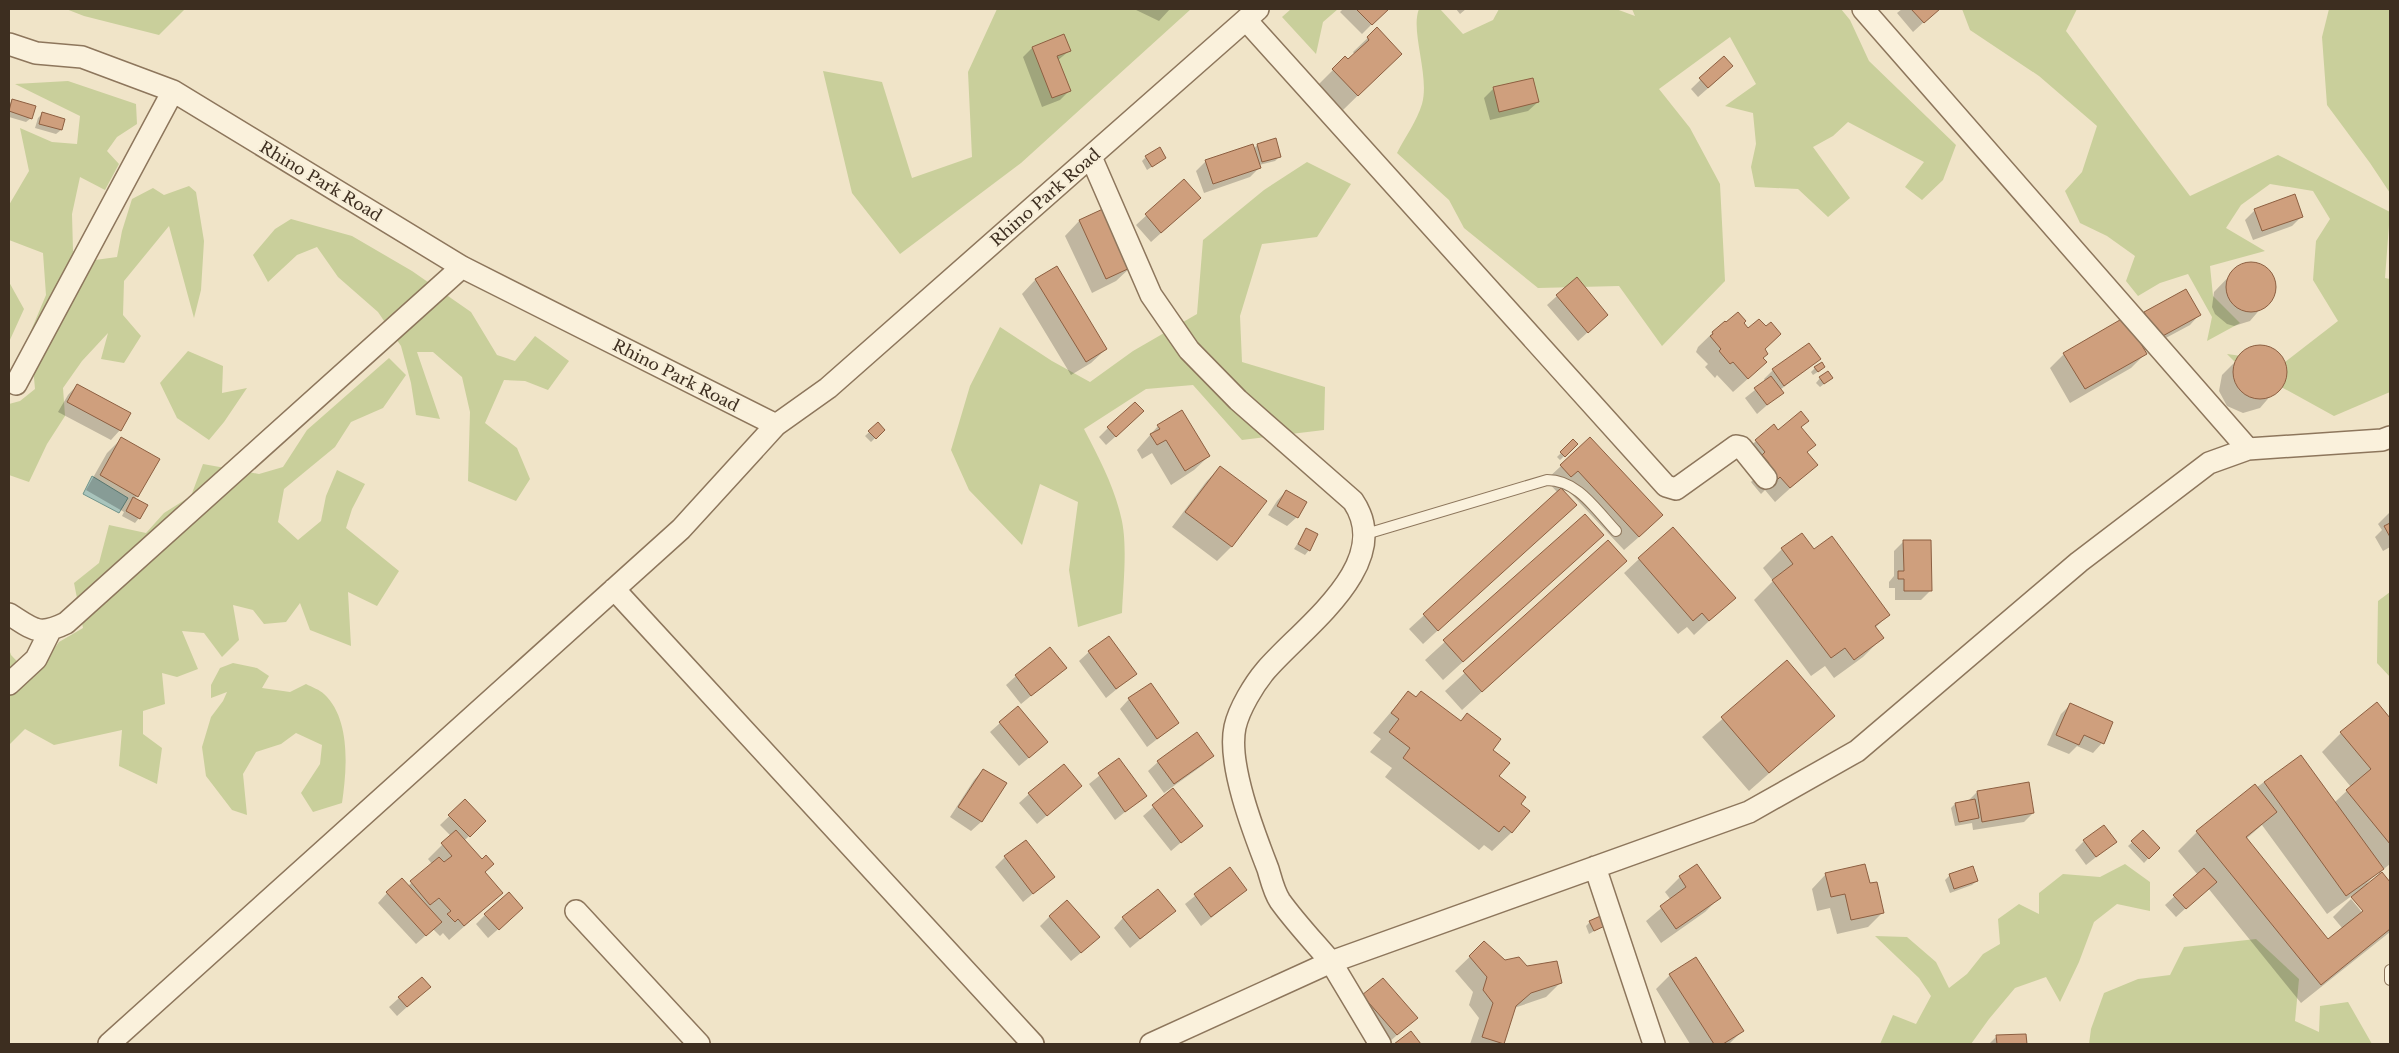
<svg xmlns="http://www.w3.org/2000/svg" width="2399" height="1053" font-family="'Libre Baskerville',serif">
<rect width="100%" height="100%" fill="#f0e4c8"/>
<path fill="#c9cf9b" d="M66 9H185L159 35 84 16Z
M997 9H1191L1021 163 900 254 852 193 823 71 882 82 912 178 972 157 968 72Z
M1291 9H1338L1323 22 1316 54 1282 17Z
M1419 9H1440L1463 34 1493 20 1499 9H1616L1635 16 1632 9H1841L1850 20 1869 61 1956 145 1943 180 1922 200 1905 187 1924 162 1848 122 1833 136 1813 147 1850 198 1828 217 1798 189 1755 187 1751 167 1756 144 1753 113 1725 106 1756 84 1730 37 1659 89 1690 128 1720 184 1725 281 1662 346 1619 286 1538 288 1464 228 1449 200 1397 153C1405 137 1417 121 1422 104 1430 76 1410 31 1419 9Z
M1962 9H2077L2066 31 2190 196 2278 155 2390 212 2385 278 2390 279V392L2334 416 2234 361 2227 354 2285 362 2338 321 2313 280 2316 241 2330 219 2313 191 2270 184 2241 205 2226 228 2265 251 2210 266 2213 296 2240 323 2207 341 2212 317 2188 274 2160 283 2138 296 2126 281 2135 256 2107 236 2080 223 2065 191 2082 172 2097 126 2039 76 1970 30Z
M2329 9H2390V193L2370 163 2327 105 2322 37Z
M68 81 136 104 137 124 117 137 107 151 119 164 105 190 80 177 72 214 73 251 95 260 117 257 122 231 132 199 153 188 164 195 189 186 196 192 204 241 201 290 194 318 169 226 124 281 123 315 141 336 124 363 101 359 108 333 82 361 63 388 65 416 47 444 29 482 9 475V404L20 401 35 389 30 333 46 295 43 253 9 240V205L29 171 20 128 52 142 77 144 80 116 15 84Z
M1307 162 1351 184 1317 237 1262 244 1240 316 1242 362 1325 387 1324 430 1242 440 1193 385 1146 389 1084 429C1099 458 1114 486 1121 517 1128 544 1123 586 1122 613L1078 627 1069 570 1078 502 1040 484 1022 545 969 490 951 450 970 386 1000 327 1052 361 1090 382 1133 351 1197 314 1203 240 1264 190Z
M291 219 352 236 412 271 471 312 497 355 515 361 535 336 569 361 548 390 525 381 504 380 485 423 517 448 530 479 516 501 468 481 470 412 462 377 433 352H417L440 419 416 415 411 383 401 346 378 312 338 277 317 247 297 255 268 282 253 255 275 229Z
M9 282 24 309 9 342Z
M188 351 223 366 222 393 247 388 224 422 209 440 177 418 160 383Z
M389 358 406 375 383 408 351 422 335 447 284 489 278 522 298 540 321 521 326 496 337 470 365 484 352 509 346 528 399 571 377 606 348 592 351 646 310 630 300 603 286 622 264 624 253 610 233 605 239 640 222 657 204 633 182 631 198 669 177 677 162 673 165 704 143 711V734L162 748 157 784 119 766 122 730 54 745 25 729 9 745V649L11 655 33 678 59 642 83 628 74 583 99 563 109 525 146 533 164 513 191 496 203 464 259 474 283 467 307 430Z
M2390 592V677L2377 663 2378 601Z
M233 663 257 668 269 676 262 688 290 692 306 684C312 687 320 690 324 694 351 719 347 769 342 803L313 812 301 793 320 764 322 745 296 733 281 744 256 752 243 774 247 815 232 810 206 776 202 747 211 717 223 701 227 692 211 698V685L220 668Z
M2125 864 2150 882V911L2117 904 2094 922 2079 962 2060 1002 2046 977 2015 988 1989 1019 1971 1044H1880L1893 1015 1916 1024 1931 996 1919 978 1875 936 1907 937 1936 962 1949 988 1967 974 1983 954 2000 944 1998 919 2019 904 2039 914V893L2063 874 2100 877Z
M2256 939 2299 979 2295 1021 2319 1032 2320 1006 2348 1002 2372 1044H2089L2091 1029 2104 993 2138 979 2170 975 2184 947Z"/>
<path fill="#a9c4bc" stroke="#6f938a" d="M92 476 128 498 119 513 83 494Z"/>
<path fill="#0003" fill-rule="evenodd" d="M1134 9H1170L1159 21Z
M1343 9H1387L1362 34 1340 12Z
M1456 9H1466L1460 14Z
M1902 9H1938L1913 32 1897 13Z
M1377 29 1386 68 1343 110 1318 85 1345 58 1348 61 1355 55 1353 52Z
M1063 36 1069 51 1057 61 1069 91 1060 100 1042 107 1023 57 1032 48Z
M1723 58 1722 76 1698 97 1691 89Z
M1494 88 1538 102 1528 111 1490 120 1484 98Z
M13 100 31 118 26 122 9 117V104Z
M43 113 64 120 61 130 56 134 35 128 38 118Z
M1257 145 1280 156 1275 161 1259 165 1260 167 1250 177 1204 193 1196 171 1206 161 1254 149Z
M1146 157 1165 158 1147 170 1142 161Z
M1184 181 1190 207 1151 242 1136 225Z
M1104 210 1131 267 1116 281 1092 293 1065 236 1079 221Z
M2255 210 2302 216 2292 226 2253 240 2245 220Z
M2254 263 2262 266 2273 277 2274 293 2250 321 2234 326 2227 324 2215 314 2212 307 2214 292 2239 266Z
M1036 279 1106 349 1091 363 1071 375 1022 294Z
M1557 296 1597 324 1578 341 1547 305Z
M2145 313 2199 315 2190 325 2149 347 2136 322Z
M1724 322 1742 323 1764 350 1762 358 1751 376 1733 392 1717 375 1715 378 1705 367 1708 364 1696 352 1698 347Z
M2266 347 2280 355 2286 370 2285 379 2260 408 2243 413 2227 406 2219 391 2222 375 2249 348Z
M2064 354H2145L2131 368 2070 403 2050 368Z
M1819 359 1780 390 1782 392 1757 414 1745 398 1765 382 1764 379 1773 370Z
M1815 368 1819 371 1813 375 1811 372Z
M1820 378H1832L1820 387 1816 383Z
M77 385 120 430 111 440 58 412 68 395Z
M1133 421 1106 445 1099 437 1108 428Z
M1808 421 1800 428 1806 453 1816 465 1775 502 1765 490 1761 494 1751 482 1755 478 1741 455 1756 441Z
M878 424 883 430 871 442 865 436Z
M1158 426 1209 456 1194 470 1171 485 1152 453 1142 459 1137 450Z
M122 438 137 496 134 499 139 518 135 523 122 516 124 512 86 490 107 453Z
M1590 439 1647 530 1624 550 1563 485 1559 488 1575 505 1423 644 1409 629 1558 493 1546 480Z
M1573 441 1577 444 1560 460 1557 457Z
M1220 467 1232 546 1217 561 1172 527 1206 482Z
M1286 491 1297 517 1287 526 1268 515 1277 501Z
M2390 512V547L2383 551 2375 537 2382 530 2378 524Z
M1584 515 1602 535 1443 680 1425 660Z
M1307 529 1309 550 1305 555 1294 549Z
M1608 542 1625 561 1462 710 1445 691Z
M1903 542 1931 590 1921 600H1895V588H1889V582L1894 576V551Z
M1782 549 1813 551 1889 614 1875 628 1882 638 1863 657 1834 678 1825 666 1811 676 1754 600 1773 581 1763 568Z
M1639 559 1734 598 1694 635 1687 627 1678 634 1624 573Z
M1089 652 1135 674 1106 698 1079 661Z
M1787 662 1834 716 1749 791 1702 737Z
M1065 668 1021 704 1006 685 1016 676Z
M1408 692 1460 722 1467 715 1491 750 1497 776 1519 804 1512 832 1492 851 1484 845 1479 850 1385 777 1392 768 1370 752 1381 739 1373 733Z
M1129 699 1178 723 1147 747 1120 709Z
M2071 704 2102 743 2093 753 2077 746 2069 754 2047 745 2061 714Z
M2377 704 2390 720V864L2380 872 2390 884V932L2301 1003 2208 888 2176 917 2165 905 2198 875 2178 851 2197 832 2264 782 2334 803 2351 787 2322 752 2341 733ZM2262 825 2327 914 2353 895 2368 915 2366 917 2351 899 2333 917 2343 929 2328 941 2246 839ZM2378 872 2381 875 2369 885 2367 883Z
M1018 707 1037 751 1019 766 990 732Z
M1212 756 1203 765 1164 793 1148 771 1158 762Z
M1119 760 1145 796 1115 820 1089 784Z
M983 770 1005 784 981 822 971 831 950 817 974 780Z
M1081 786 1037 824 1019 803 1029 794Z
M1173 790 1201 825 1171 851 1143 816Z
M1977 792 2033 813 2024 822 1973 830 1972 823 1955 826 1951 808 1955 804 1968 801Z
M465 801 484 821 464 841 484 873 486 907 449 940 443 933 440 936 433 929 416 944 378 903 387 893 408 886 432 864 428 859 451 836 440 825Z
M2143 832 2158 848 2144 863 2128 846Z
M2084 841 2115 842 2086 865 2075 850Z
M1005 857 1053 877 1023 902 995 867Z
M1697 866 1719 898 1705 912 1661 943 1646 921 1671 900 1665 892 1680 877Z
M1230 868 1246 890 1201 926 1185 904Z
M1826 874 1869 885 1883 912 1868 927 1837 934 1830 908 1817 911 1812 889Z
M1950 875 1977 881 1972 885 1950 893 1945 880Z
M1174 911 1130 948 1114 928 1123 918Z
M485 915 512 917 488 938 476 924Z
M1050 916 1089 946 1071 961 1040 926Z
M1590 922 1608 923 1589 934 1586 926Z
M1484 943 1505 961 1561 982 1546 997 1514 1008 1503 1044H1470L1479 1018 1469 1005 1473 992 1455 971Z
M1670 975 1742 1031 1729 1044H1690L1656 989Z
M429 987 397 1016 389 1007 399 998Z
M1363 996 1406 1027 1387 1044Z
M2025 1035 2026 1044H1989L1997 1036Z"/>
<path fill="#cf9f7d" stroke="#8d5f41" d="M1356 9H1389L1372 25Z
M1911 9H1940L1924 23Z
M1377 27 1402 54 1358 96 1332 69 1345 56 1348 59 1369 40 1367 37Z
M1064 34 1071 51 1057 56 1071 91 1052 98 1032 47Z
M1724 56 1733 66 1708 88 1699 78Z
M1533 78 1539 102 1499 112 1493 87Z
M12 99 36 106 32 119 9 111Z
M42 112 65 119 62 130 39 124Z
M1276 138 1281 157 1262 162 1257 144Z
M1253 144 1261 168 1213 184 1205 160Z
M1160 147 1166 158 1152 167 1145 156Z
M1184 179 1201 198 1161 233 1145 214Z
M2295 194 2303 217 2262 231 2254 209Z
M1105 208 1132 267 1106 279 1079 220Z
M2226 287a25 25 0 1 1 50 0a25 25 0 1 1-50 0Z
M1057 266 1107 349 1086 362 1035 279Z
M1577 277 1608 315 1588 333 1556 295Z
M2186 289 2201 315 2159 338 2144 312Z
M1738 312 1746 321 1744 323 1748 328 1759 319 1766 326 1771 322 1781 334 1765 349 1768 354 1763 358 1767 362 1748 379 1733 362 1730 364 1719 351 1721 349 1710 336 1713 334 1712 332 1725 321 1726 322Z
M2125 317 2147 354 2085 389 2063 353Z
M1809 343 1821 359 1784 386 1772 369Z
M2233 372a27 27 0 1 1 54 0a27 27 0 1 1-54 0Z
M1822 362 1825 367 1818 372 1814 367Z
M1828 371 1833 378 1824 384 1819 377Z
M1771 376 1784 393 1767 405 1754 388Z
M77 384 131 413 121 431 67 402Z
M1135 402 1144 411 1116 437 1107 427Z
M1182 410 1210 456 1185 471 1166 440 1157 445 1150 434 1160 429 1157 425Z
M1801 411 1809 421 1801 427 1816 445 1807 452 1818 465 1790 488 1780 477 1776 481 1764 466 1769 463 1762 455 1765 452 1755 440 1774 424 1778 430Z
M878 422 885 430 876 439 868 431Z
M121 437 160 459 138 497 100 475Z
M1590 437 1663 515 1639 537 1578 471 1571 477 1560 465Z
M1573 439 1578 444 1565 457 1560 452Z
M1220 466 1267 501 1232 547 1185 512Z
M1561 488 1577 505 1438 631 1423 614Z
M1286 490 1307 502 1298 518 1277 506Z
M133 497 148 505 140 519 126 511Z
M1585 514 1604 535 1463 662 1443 640Z
M2390 523V537L2384 526Z
M1673 527 1736 598 1709 621 1702 613 1693 621 1638 558Z
M1306 528 1318 534 1310 551 1298 544Z
M1802 533 1814 549 1832 536 1890 615 1875 626 1884 638 1854 660 1845 648 1831 658 1772 580 1793 564 1781 548Z
M1608 540 1627 561 1482 692 1463 671Z
M1903 540H1931L1932 591H1904V579H1898V571H1904Z
M1109 636 1137 674 1116 689 1088 651Z
M1050 647 1067 668 1031 696 1015 675Z
M1787 660 1835 716 1769 773 1721 717Z
M1151 683 1179 723 1157 739 1128 698Z
M1408 691 1416 697 1421 691 1461 721 1467 713 1501 739 1493 750 1510 763 1499 776 1526 797 1521 804 1530 811 1512 833 1504 826 1499 832 1403 758 1410 748 1389 732 1399 719 1391 713Z
M2377 702 2390 718V844L2346 790 2371 769 2340 732Z
M2070 703 2113 722 2104 744 2084 735 2079 745 2056 735Z
M1018 706 1048 742 1029 758 999 722Z
M1197 732 1214 756 1174 784 1157 761Z
M2301 755 2384 869 2346 896 2264 782Z
M1119 758 1147 796 1125 812 1098 773Z
M1064 764 1082 786 1047 816 1028 793Z
M983 769 1007 783 982 822 958 807Z
M2029 782 2034 813 1982 822 1977 791Z
M2255 784 2277 812 2246 837 2328 939 2363 911 2351 897 2382 872 2390 882V929L2321 985 2196 831Z
M1173 788 1203 826 1181 843 1152 805Z
M465 799 486 821 470 837 448 815Z
M1975 799 1979 818 1959 822 1955 803Z
M2104 825 2117 842 2096 857 2083 840Z
M456 830 482 859 486 855 494 864 485 872 503 893 464 926 458 919 455 922 447 914 451 911 439 898 430 905 410 881 439 857 444 862 452 856 441 843Z
M2143 830 2160 848 2149 859 2131 841Z
M1026 840 1055 877 1033 894 1004 856Z
M1697 864 1721 898 1676 929 1660 906 1686 887 1679 876Z
M1865 864 1870 883 1877 882 1884 913 1851 920 1845 894 1831 897 1825 873Z
M1973 866 1978 881 1954 889 1949 874Z
M1230 867 1247 890 1211 917 1194 894Z
M2204 868 2217 882 2186 909 2173 895Z
M402 878 442 922 426 936 386 892Z
M1158 889 1176 911 1140 939 1122 917Z
M509 892 523 908 499 930 484 914Z
M1067 900 1100 937 1081 953 1049 916Z
M1605 914 1609 924 1594 931 1589 921Z
M1484 941 1505 960 1519 957 1527 966 1557 961 1562 983 1531 993 1516 1006 1504 1044 1482 1037 1493 1003 1483 990 1487 977 1469 956Z
M1696 957 1744 1031 1723 1044H1714L1669 974Z
M422 977 431 987 407 1007 398 997Z
M1383 978 1418 1018 1397 1035 1362 995Z
M1411 1031 1421 1044H1394Z
M2026 1034 2027 1044H1997L1996 1035Z"/>
<g fill="none" stroke-linecap="round" stroke-linejoin="round">
<defs>
<path id="lane" d="M1366 534 1547 480C1578 480 1596 510 1616 531
M2390 970V980"/>
<path id="street" d="M1863 9 2248 449
M1246 20 1666 486 1676 489 1736 446 1741 447 1766 478
M9 44 36 53 82 57 173 91 462 267 776 425
M1091 157 1151 295 1189 350 1238 400 1353 501C1396 564 1302 628 1266 670 1254 684 1239 709 1235 727 1227 764 1254 833 1268 869 1271 879 1274 892 1280 901 1295 922 1314 942 1331 962L1749 812 1857 751 2079 562 2209 463 2248 449 2382 440 2390 437
M16 384 173 91
M614 589 1033 1044
M9 614C33 629 38 637 66 623L462 267
M9 684 36 659 50 631
M1595 867 1654 1044
M576 911 699 1044
M109 1044 681 529 776 425 828 388 1258 9
M1151 1044 1331 962 1380 1044"/>
</defs>
<use href="#lane" stroke="#8d765c" stroke-width="12"/>
<use href="#street" stroke="#8d765c" stroke-width="24"/>
<use href="#lane" stroke="#faf1dc" stroke-width="10"/>
<use href="#street" stroke="#faf1dc" stroke-width="21"/>
</g>
<g text-anchor="middle" stroke-width="4.5" stroke-linejoin="round" paint-order="stroke">
<g font-size="16" fill="#3d2e20" stroke="#f7eed8">
<text transform="translate(321 181) rotate(31)" y="6">Rhino Park Road</text>
<text transform="translate(1045 197) rotate(-41)" y="6">Rhino Park Road</text>
<text transform="translate(676 375) rotate(27)" y="6">Rhino Park Road</text>
</g>
</g>
<rect width="2399" height="1053" fill="none" stroke="#3d2e20" stroke-width="20"/>
</svg>
